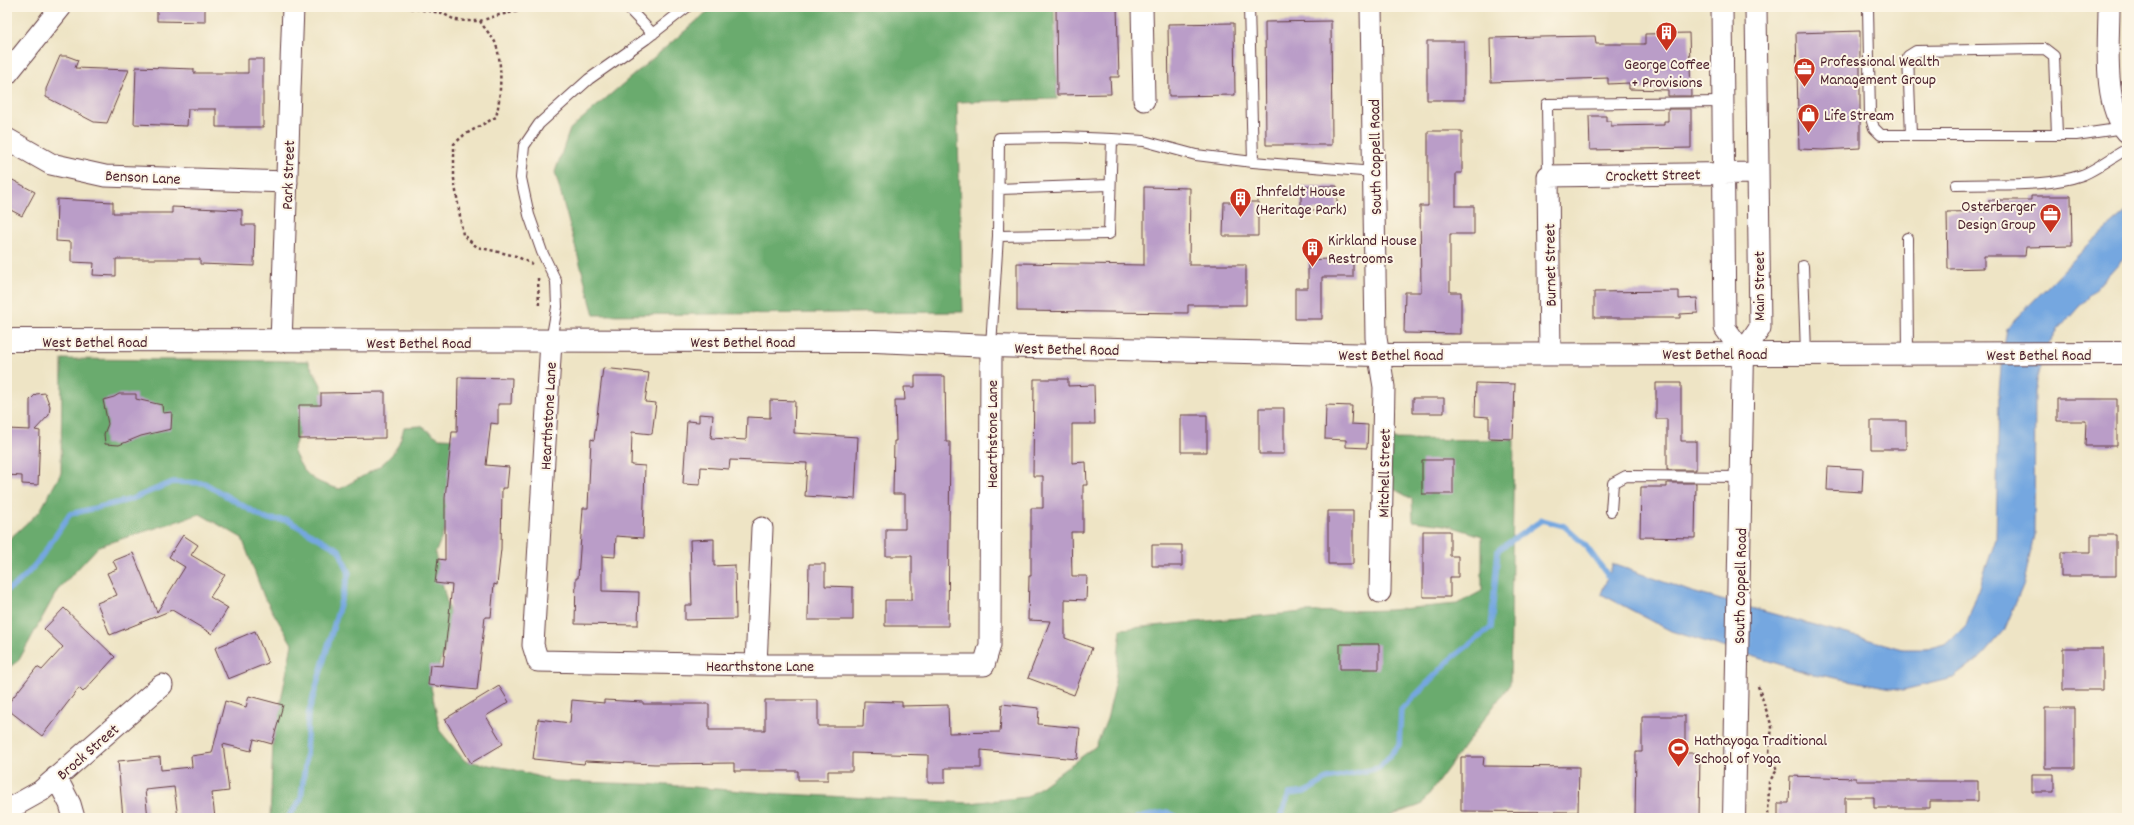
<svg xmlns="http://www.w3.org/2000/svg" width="2134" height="825" font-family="Dekko,sans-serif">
<rect width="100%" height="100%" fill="#fcf5e5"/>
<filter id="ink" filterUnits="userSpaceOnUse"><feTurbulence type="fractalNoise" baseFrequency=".025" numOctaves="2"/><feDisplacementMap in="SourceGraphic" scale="8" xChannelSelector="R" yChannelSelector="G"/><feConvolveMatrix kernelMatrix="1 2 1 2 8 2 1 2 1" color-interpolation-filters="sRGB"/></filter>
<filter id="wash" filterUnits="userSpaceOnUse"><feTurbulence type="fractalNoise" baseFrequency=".012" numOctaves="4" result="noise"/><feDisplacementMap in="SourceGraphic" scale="16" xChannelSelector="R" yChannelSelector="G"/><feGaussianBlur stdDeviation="0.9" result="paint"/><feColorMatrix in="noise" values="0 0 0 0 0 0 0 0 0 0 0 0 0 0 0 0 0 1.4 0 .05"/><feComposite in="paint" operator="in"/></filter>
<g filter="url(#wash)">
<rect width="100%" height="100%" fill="#eee4c5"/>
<path fill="#6aab6e" stroke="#5a654c" d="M713 7H1054L1057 99 957 102 963 312 594 315 555 172 570 129Z
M62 359 308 361 320 383 329 408 304 418 293 450C304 476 313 482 340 489 371 470 396 465 404 427L421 426 439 438 463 439 454 507 435 554 453 627 431 687 440 731 465 761 512 769 554 781 668 785 766 793 970 803 1027 797 1096 746 1107 719 1114 690 1121 629 1303 612 1389 610 1457 604 1482 591V536L1446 525 1413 521 1412 499 1381 482 1380 439 1514 440 1510 684 1421 805 1384 818H270L273 742 292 644 264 597 242 538 200 514 99 546 57 591 19 660 7 669V541L40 511 61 473Z"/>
<path fill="#75a7e0" stroke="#606386" d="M2127 211V254L2057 331 2047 347 2036 380 2035 391 2034 535 2024 583 2004 631 1982 656 1953 678 1903 690 1808 673 1671 631 1601 594 1613 564 1692 592 1903 649H1926L1948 643 1966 625 1996 539 1999 392 2001 367 2007 328 2089 244Z"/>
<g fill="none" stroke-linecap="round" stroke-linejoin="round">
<path stroke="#75a7e0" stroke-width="5.5" d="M7 590C32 577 54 537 70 514L129 500 173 482 204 483 266 519 287 520 339 550 349 573 308 715 306 757 301 799 288 818
M1137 818 1167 812 1178 818
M1280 818 1289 794 1306 792 1327 779 1379 768 1399 745 1401 710 1453 657 1491 628 1498 550 1542 520 1564 526 1585 545 1612 581"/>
</g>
<g id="blocks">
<path fill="#ba9dc8" d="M157 7H205V22L157 21Z
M1056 7H1117L1119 77H1110L1111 94 1057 95Z
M1331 21 1332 145H1266L1265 22Z
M1234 23 1235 95 1169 96 1168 24Z
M1860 31V148L1823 150 1799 149 1796 33Z
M1689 33 1691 96H1668V90L1629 89V83L1608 84V78L1491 82 1490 38 1595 36 1596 44H1645V34Z
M1427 41H1464V100H1427Z
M60 56H67L78 60 75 68 129 70 107 123 94 122 46 97V89Z
M248 59H263V127H216V109H188L187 126 134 124 136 67 194 69V73H248Z
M1668 109H1691V148L1590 150 1589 116H1606V121H1611V126L1664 125V121H1668Z
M1428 131H1462V173H1456V206H1474V234H1450V292H1461V334L1404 333 1405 292H1421L1420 206H1428Z
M7 177 35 192 22 216 7 208Z
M1301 186H1337V210H1301Z
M1144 187 1190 188 1189 265H1246V305H1188V313L1017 311V263L1144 265Z
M2031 196H2071L2072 246 2026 247 2025 256H1984V268L1948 269 1947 212 1989 211V200H2031Z
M57 199 113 202V213H172V207L242 210V225H255L254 266 200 264V259H116V276L93 275 94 263 71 262V242L56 241Z
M1224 202H1258V236H1223Z
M1327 259H1353V277H1322V319H1295V288H1308V260Z
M1679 291V299L1697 298 1698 313 1680 314V318H1594V292Z
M603 368 649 373 645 402 656 403 652 434 632 432 631 465 645 466 643 538 616 536 615 557 602 556V591L639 592 638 625 575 624 576 578H578L583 508H588L591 439 594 440Z
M915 376H945L946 442H950L948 626H885V600H912V556H886V529H905V494H893L894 441H896L895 400H905L904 387H915Z
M458 377 512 378 511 404H498V424L491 423 486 465 509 467 507 488H502L501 549 497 585 494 584 491 617H485L477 690 428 685 430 665 443 666 448 625 452 585 435 583 438 559 445 560V498L452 432H457Z
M1034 379H1068V386L1094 385 1095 424H1072V463L1086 462 1087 485H1083V532H1071L1072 576H1087L1086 600 1065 599V638L1092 648 1074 695 1028 678 1050 621 1028 620 1029 576H1031V508H1043V476H1033Z
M1476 383 1515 384 1513 439 1489 438V417L1475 416Z
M1656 383H1681V441H1696V470H1667V419H1656Z
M385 392V438L299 439V405H321V393Z
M45 393 50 406 49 415 35 430 40 431 38 485 22 484V476L7 475V429L30 430V400L36 394Z
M119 394H136V399L162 405 163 413 172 412 171 429 141 436 119 445 105 444 104 434 108 424 103 400 114 397Z
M1413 398H1444V413H1413Z
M2057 399H2117V446H2085L2086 421H2057Z
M770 400 795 401 794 433 858 437 855 499 805 496 807 463 730 460 729 469 701 467 700 485 683 484 687 421 699 422V414L713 415 711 438 746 440 747 417 770 418Z
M1326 405 1352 406 1351 424 1368 425 1367 448 1346 447V440L1325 439Z
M1259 408H1284V454H1259Z
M1181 415H1207V452H1181Z
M1871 421H1906V449H1871Z
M1422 460H1453V494H1422Z
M1828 467 1863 469 1862 492 1827 490Z
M1667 483H1696L1695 538 1640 537 1641 487H1667Z
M1328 511H1353V564H1328Z
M1423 531H1450V556H1458V577H1450V597H1423Z
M183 535 198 545 191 555 225 575 210 597 228 608 212 634 172 610 110 635 97 603 117 595 107 573 117 569 113 561 133 553 157 612 185 567 169 557Z
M2091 535H2116V576H2061V552H2091Z
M714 539V566L735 565 736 619 685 620V605H692L690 540Z
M1152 545H1182V566H1152Z
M809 564H825V586L853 587V620H808Z
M64 608 115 657 83 692 79 688 42 736 7 709V705L37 667 42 670 63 647 44 629Z
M255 631 268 663 228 679 215 648Z
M1340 644H1379V669H1340Z
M2063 648H2103V690H2063Z
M499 686 509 702 486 716 503 744 471 763 445 719Z
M249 696 283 705 272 744 254 739 251 751 223 744 229 791 212 793 215 818H178L174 787 145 790 148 818H123L118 761 160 757 161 770 192 767 191 756 212 753 225 701 246 707Z
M572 700 604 703V700L643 702V704H709V730H765V700H818V726H863L864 701 902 702V706L948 705 949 733 1000 732 1002 704 1039 708 1038 724 1080 728 1077 759 981 750V768H945V783H928V755L852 753V771H828V780H798V771H734V763L655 764 585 761 584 764 533 759 538 719 570 723Z
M2045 708H2075V768H2045Z
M1642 716H1685V753H1700L1699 818 1635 817 1636 752H1642Z
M1461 757H1484L1483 766 1579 767 1578 812 1461 811Z
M2032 774H2054V792H2032Z
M1790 776 1856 778V781H1978V801H1930V808H1874V797H1845V818H1778V803H1789Z"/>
</g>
</g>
<g filter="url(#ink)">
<use href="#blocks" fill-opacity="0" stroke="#633d42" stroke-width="1"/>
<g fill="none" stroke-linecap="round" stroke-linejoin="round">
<defs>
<path id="service" d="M627 7 653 34
M1249 7 1253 162
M1868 7 1870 115 1874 128 1881 135H2076L2124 128
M1911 135 1908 56 1916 51 2045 49 2054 56 2057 135
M1548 176 1547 104 1723 102
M1956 185C1995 183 2045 188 2082 175 2094 171 2114 156 2127 149
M999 189 1109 185
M998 236 999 138 1062 137 1112 139
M1907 238 1908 353
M1803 266 1806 353
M551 341 557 307 556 281 542 252 529 215 521 178 524 146 539 124 589 79 646 39 687 7
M991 346 998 236 1109 234 1112 139 1144 141 1196 155 1253 162 1374 172
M1611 511 1613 483 1626 476 1741 477"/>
<path id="minor" d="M1142 7 1144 100
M1371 7 1376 338 1384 387 1380 592
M1722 7 1725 328 1743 353 1760 328 1756 7
M2109 7C2109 43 2102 103 2127 132
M7 74 61 7
M7 139 51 164 105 176 287 182
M551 341 533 645 538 661 756 665H984L990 645 991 346
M281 342 293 7
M1550 354 1548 176 1757 173
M756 665 762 528
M56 777 70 804 74 818
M7 810 41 791 162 685"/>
<path id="tertiary" d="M1734 818 1743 353"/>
<path id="secondary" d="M7 340 875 341 991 346 1378 355 2127 353"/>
</defs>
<use href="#service" stroke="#633d42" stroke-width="12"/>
<use href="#minor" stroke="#633d42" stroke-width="23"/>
<use href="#tertiary" stroke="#633d42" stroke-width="24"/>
<use href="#secondary" stroke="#633d42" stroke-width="24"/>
<path stroke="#633d42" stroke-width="2.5" stroke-dasharray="3 3" stroke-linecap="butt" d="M404 7 442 13 455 20 467 21H480L499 15 540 7
M480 21C484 28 491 35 495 42 503 61 501 97 496 117L464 135 454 144V179L463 235 477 247 516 256 532 264
M538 278 539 307
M1758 686 1772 727 1769 753 1777 770 1769 782 1768 818"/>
<use href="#service" stroke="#fff" stroke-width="10"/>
<use href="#minor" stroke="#fff" stroke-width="21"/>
<use href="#tertiary" stroke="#fff" stroke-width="22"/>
<use href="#secondary" stroke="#fff" stroke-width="22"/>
</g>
</g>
<defs>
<symbol id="building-pin" viewBox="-11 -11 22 30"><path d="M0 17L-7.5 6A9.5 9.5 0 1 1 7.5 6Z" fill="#c8321e" stroke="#fcf5e5"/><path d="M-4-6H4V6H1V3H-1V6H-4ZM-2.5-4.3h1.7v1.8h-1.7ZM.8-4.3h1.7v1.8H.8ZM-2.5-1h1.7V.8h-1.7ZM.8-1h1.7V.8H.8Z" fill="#fff"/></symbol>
<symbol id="office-pin" viewBox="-11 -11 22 30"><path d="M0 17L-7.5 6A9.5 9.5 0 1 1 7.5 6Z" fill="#c8321e" stroke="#fcf5e5"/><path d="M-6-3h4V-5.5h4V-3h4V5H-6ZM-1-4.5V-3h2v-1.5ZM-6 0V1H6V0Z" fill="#fff"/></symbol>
<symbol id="shop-pin" viewBox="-11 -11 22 30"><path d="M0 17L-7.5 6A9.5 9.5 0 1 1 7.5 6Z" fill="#c8321e" stroke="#fcf5e5"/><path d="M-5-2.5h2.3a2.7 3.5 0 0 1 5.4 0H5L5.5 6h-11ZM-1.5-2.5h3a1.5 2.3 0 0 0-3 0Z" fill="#fff"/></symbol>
<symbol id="stadium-pin" viewBox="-11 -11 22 30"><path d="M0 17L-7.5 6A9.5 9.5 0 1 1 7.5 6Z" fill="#c8321e" stroke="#fcf5e5"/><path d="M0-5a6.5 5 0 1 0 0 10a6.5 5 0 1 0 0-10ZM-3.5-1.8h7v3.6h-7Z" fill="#fff"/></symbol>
</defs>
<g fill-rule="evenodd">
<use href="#building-pin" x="1654" y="20" width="25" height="34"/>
<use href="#office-pin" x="1792" y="56" width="25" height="34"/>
<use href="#shop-pin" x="1796" y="102" width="25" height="34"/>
<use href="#building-pin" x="1228" y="186" width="25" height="34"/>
<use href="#office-pin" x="2038" y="202" width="25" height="34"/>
<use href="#building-pin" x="1300" y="236" width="25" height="34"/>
<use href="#stadium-pin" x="1666" y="736" width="25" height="34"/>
</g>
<g text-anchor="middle" stroke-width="4" stroke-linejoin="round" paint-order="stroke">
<g font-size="16" fill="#4a1f2b" stroke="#fcf5e5" text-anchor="start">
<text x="1820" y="66">Professional Wealth<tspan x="1820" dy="18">Management Group</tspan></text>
<text x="1667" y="69" text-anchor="middle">George Coffee<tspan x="1667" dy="18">+ Provisions</tspan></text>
<text x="1824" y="120">Life Stream</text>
<text x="1256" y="196">Ihnfeldt House<tspan x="1256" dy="18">(Heritage Park)</tspan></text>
<text x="2036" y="211" text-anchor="end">Osterberger<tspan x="2036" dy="18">Design Group</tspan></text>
<text x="1328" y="245">Kirkland House<tspan x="1328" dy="18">Restrooms</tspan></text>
<text x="1694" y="745">Hathayoga Traditional<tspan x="1694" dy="18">School of Yoga</tspan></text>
</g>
<g font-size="16" fill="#4a1f2b" stroke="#fcf5e5">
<text transform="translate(1374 157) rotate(-91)" y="6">South Coppell Road</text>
<text transform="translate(1653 174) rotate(-1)" y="6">Crockett Street</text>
<text transform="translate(287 175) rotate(-88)" y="6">Park Street</text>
<text transform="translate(143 176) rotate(3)" y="6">Benson Lane</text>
<text transform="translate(1549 265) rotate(-91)" y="6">Burnet Street</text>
<text transform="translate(1758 286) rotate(-90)" y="6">Main Street</text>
<text x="95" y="347">West Bethel Road</text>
<text x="743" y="347">West Bethel Road</text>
<text x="419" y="348">West Bethel Road</text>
<text transform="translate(1067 348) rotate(1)" y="6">West Bethel Road</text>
<text x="1715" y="359">West Bethel Road</text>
<text x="1391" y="360">West Bethel Road</text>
<text x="2039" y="360">West Bethel Road</text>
<text transform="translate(547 416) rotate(-87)" y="6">Hearthstone Lane</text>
<text transform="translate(991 434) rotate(-90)" y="6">Hearthstone Lane</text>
<text transform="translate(1383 473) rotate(-89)" y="6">Mitchell Street</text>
<text transform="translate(1739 586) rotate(-89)" y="6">South Coppell Road</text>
<text x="760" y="671">Hearthstone Lane</text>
<text transform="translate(87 751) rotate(-41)" y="6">Brock Street</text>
</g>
</g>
<rect width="2134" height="825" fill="none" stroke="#fcf5e5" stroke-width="24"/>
</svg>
